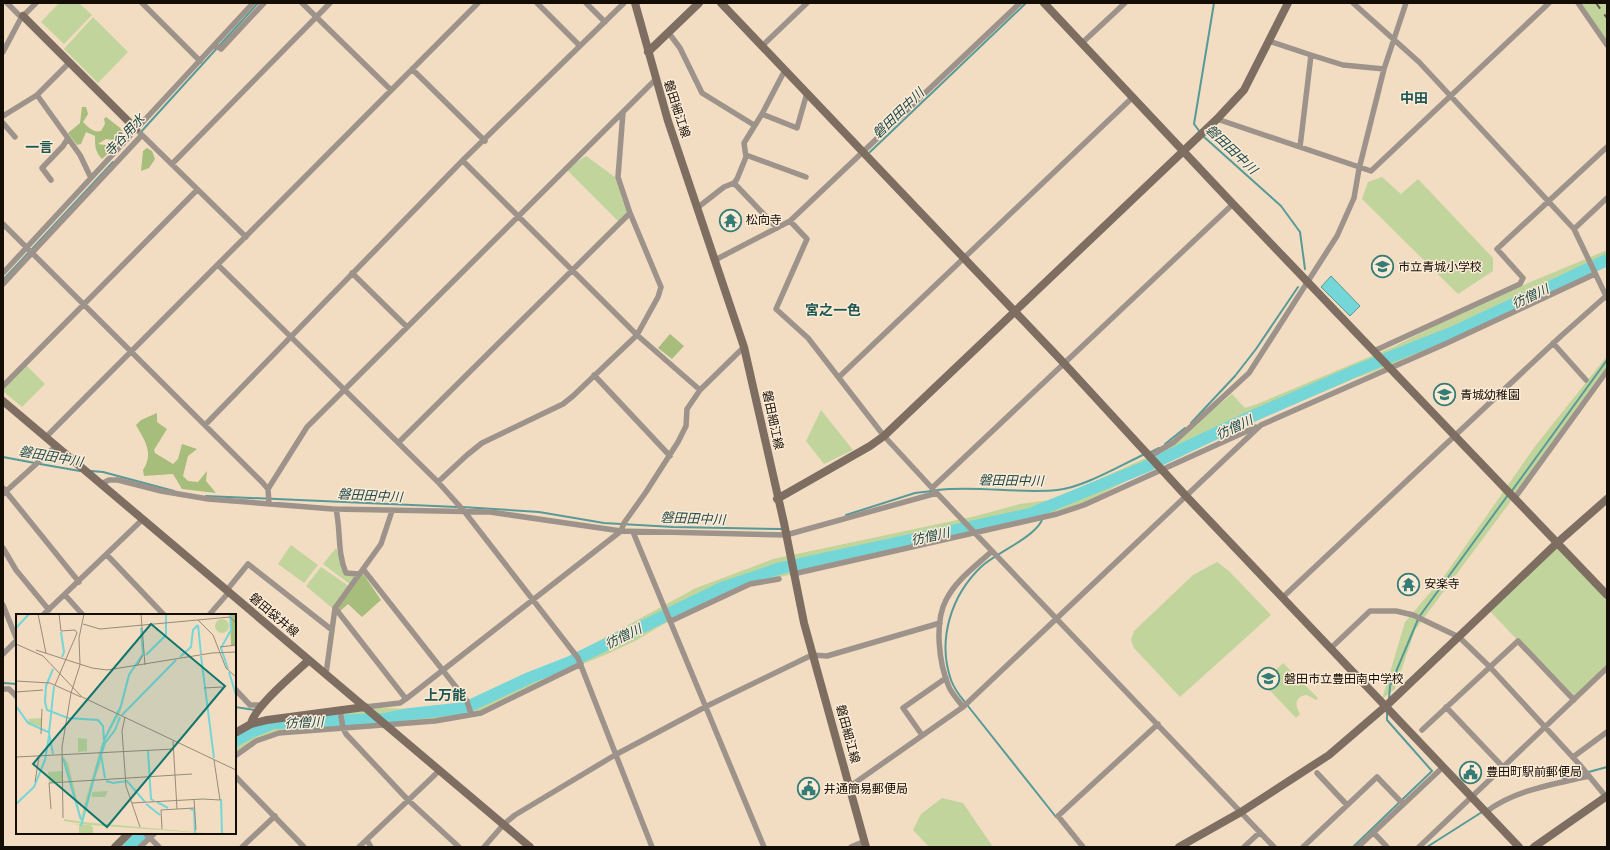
<svg xmlns="http://www.w3.org/2000/svg" width="1610" height="850" font-family="Literata,'Noto Sans JP',serif">
<rect width="100%" height="100%" fill="#f2ddc3"/>
<path fill="#c1d49c" d="M59 3H79L92 15 64 44 41 22Z
M1578 3H1607V45Z
M93 17 128 52 98 83 64 49Z
M586 156 619 180 630 213 620 223 566 169Z
M1382 177 1401 194 1418 179 1493 258V271L1458 294 1362 199 1368 182Z
M1607 250V266L1591 272 1570 286 1414 357 1356 378 1278 411 1124 482 1077 507 750 584 662 625 637 640 605 655 575 667 481 713 415 722 272 734 235 756V734L251 724 338 710 385 708 449 710 524 681 542 669 573 655 696 588 773 559 976 516 1020 504 1056 499 1150 456 1174 442 1232 394 1245 408 1257 404 1393 347 1478 304Z
M1607 356V372L1415 630 1395 689 1382 699 1405 622 1445 575 1536 445Z
M24 363 45 384 22 407 3 391V386Z
M821 410 853 450 824 464 806 441Z
M1557 543 1607 595V668L1574 700 1489 610Z
M291 545 318 565 304 583 278 564Z
M336 548 346 573 357 577 351 585 323 564Z
M1217 562 1229 571 1271 615 1180 697 1134 648 1131 640 1134 631 1193 575Z
M321 567 350 587 332 608 306 586Z
M1283 663 1318 698 1316 700 1307 695C1294 696 1295 706 1300 714L1296 718 1263 683Z
M942 798 963 803 993 847H929L913 830 921 814Z
M129 833H155L140 847H115Z"/>
<path fill="#a7bd7b" d="M82 107H86L88 114 83 122C88 127 93 133 101 131L105 124 104 119 106 117 119 127 124 133 123 138 119 141 106 139 98 144 113 146V149L102 159C95 151 95 147 95 136L86 132 81 144 77 145 68 133 80 123Z
M147 148 152 151 155 159 149 168 141 171 143 151Z
M670 334 684 346 672 359 658 348Z
M157 413V422L167 429 154 450 155 453 173 464 178 459 182 444 197 449 188 456 183 476 188 481 198 482 207 471 206 481 216 493 182 489 173 474 144 476 143 470C154 453 145 441 136 425L141 420Z
M360 572 364 575 381 600 362 617 348 604 338 613 335 608Z"/>
<path fill="#74d6d6" stroke="#579a97" d="M1331 276 1360 306 1350 316 1321 287Z"/>
<g fill="none" stroke-linecap="round" stroke-linejoin="round">
<path stroke="#579a97" stroke-width="2" d="M1200 132 1194 124 1214 3
M140 133 258 3
M1203 136 1281 206 1300 232 1305 269
M870 152 1026 3
M3 280 113 162
M1191 423 1235 376 1256 349 1298 287
M1165 444 1185 428
M1149 453 1159 448
M3 457 35 463
M40 464 80 471
M91 471 103 472 174 491
M937 490C977 485 1017 494 1057 490 1082 488 1121 465 1145 454
M1511 492 1607 360
M206 496 457 507
M462 507 539 512 604 523 673 527 782 529
M1044 508C1043 512 1043 518 1041 522 1031 539 998 552 982 566 951 595 937 640 951 680 954 688 959 695 964 701L1056 817
M846 515 915 493 932 491
M3 683 17 684
M1389 699 1390 686 1419 617 1508 495
M235 707 255 710
M1563 779 1607 767
M1353 847 1432 771 1387 720V712
M1427 847 1482 812"/>
<path stroke="#74d6d6" stroke-width="12" d="M235 741 251 732 274 723 385 719 410 714 465 708 529 678 570 662 722 588 781 568 1030 514 1145 467 1248 418 1360 369 1456 331 1607 260
M129 847 144 833"/>
<path stroke="#9e938a" stroke-width="5.5" d="M7 3 22 18
M142 3 200 61
M302 3 391 90
M537 3 580 46
M586 3 605 22
M1353 3 1419 62 1574 229 1607 298
M1578 3 1607 45
M668 32 680 48 702 93 754 125
M1269 41 1311 55 1300 147
M1082 43 1125 3
M215 45 221 49 264 3
M762 46 807 3
M3 52 21 18 36 3
M1311 55 1343 65 1384 69
M412 69 485 141
M37 95 80 155 91 178
M762 114 797 128 807 93
M3 116 37 95 70 62
M1217 119 1371 171 1549 3
M3 123 15 137
M140 133 246 237
M746 155 806 177
M463 161 637 335 700 390
M172 164 330 3
M51 180 42 168 63 146 68 138
M734 183 777 228
M697 208 724 187 734 183 737 179 746 157 744 143 762 114 785 70
M790 221 807 239 776 309 808 338 884 436 932 488 1274 847
M3 224 262 482 268 489 269 503
M1574 229 1607 198
M715 260 790 221 1020 3
M218 265 438 482 464 511 578 658 652 847
M3 273 253 3
M352 273 407 327
M3 284 142 135
M1553 343 1586 380
M1374 351 1520 284 1523 278 1497 249 1607 147
M594 375 670 456
M839 377 1133 97
M3 386 197 190
M205 425 464 159 624 3
M46 437 478 3
M399 442 630 213
M1150 456 1174 442 1249 373 1337 236 1354 198 1359 169 1384 69 1406 3
M438 482 467 455 482 443 563 404 573 396 637 335 658 297 661 287 630 213 618 177 623 112
M101 484 109 480H118L161 491 208 499 333 509 490 512 621 531 786 535 937 493
M3 488 79 582
M932 488 1233 204
M268 489 307 427 655 80
M3 494 56 446
M1514 499 1607 371
M336 509C341 531 337 552 346 573L359 574
M633 532 764 847
M3 548 16 570 49 610
M107 555 164 615
M363 569 467 701 471 714
M793 574 1057 514 1084 505 1256 427
M227 590 248 564 332 630
M65 595 83 615
M1283 597 1561 336 1606 296
M3 605 17 640
M335 608 406 699
M43 615 143 519
M209 615 229 592
M671 621 750 584 779 579
M1331 648 1370 611H1396L1413 615 1459 637 1489 666 1580 765 1607 798
M3 654 17 640
M326 674 335 608 381 544 392 511
M3 689H9L17 697
M235 689 250 705H262
M365 707 400 703 406 699 621 531 624 523 646 492 678 442 686 426 687 409 700 390 744 347
M963 707C959 701 952 694 949 687 939 664 934 623 946 600 956 580 976 566 992 551
M1446 707 1503 767
M340 710 343 728 346 734 408 800 459 847
M1422 730 1518 641 1574 700
M922 735 903 708 946 678
M235 756 256 741 279 733 435 721 481 713 581 664
M1573 757 1607 732
M1317 773 1347 805
M235 776 304 847
M849 787 963 707 1261 425 1445 344 1595 274
M1486 812C1514 790 1555 784 1589 776
M1373 832 1387 847
M145 833 159 847
M367 840 371 847
M140 847 155 833
M242 847 275 816
M359 847 440 770
M484 847 504 824 515 815 615 755 707 706 812 655 827 656 940 623
M851 847 865 841
M1083 847 1058 816 1158 724
M1244 847 1260 832
M1303 847 1377 777 1403 804
M1358 847 1443 767
M1419 847 1607 668"/>
<path stroke="#7e6e61" stroke-width="8" d="M635 3 668 121 744 347 784 523 804 623 866 847
M721 3 1060 359 1186 496 1519 847
M1044 3 1233 204 1607 595
M23 16 136 129
M648 52 699 3
M3 401 530 847
M777 499 870 446 884 436 1217 119 1244 90 1288 3
M251 724 267 720 365 707
M235 733 251 724C254 707 295 673 309 660
M115 847 129 833
M1179 847 1241 812 1329 755 1386 706 1557 543 1607 499
M1534 847 1607 796"/>
<path stroke="#64584a" stroke-width="2" stroke-dasharray="7 7" stroke-linecap="butt" d="M1596 3 1607 18"/>
</g>
<defs>
<symbol id="temple-ring" viewBox="-11 -11 22 22"><circle r="9.5" fill="#fcebd6" stroke="#357c76" stroke-width="1.5"/><path d="M0-6L5-2H3V0L6.5 2.5H4V6H1.5V3h-3V6H-4V2.5H-6.5L-3 0V-2H-5Z" fill="#357c76"/></symbol>
<symbol id="school-ring" viewBox="-11 -11 22 22"><circle r="9.5" fill="#fcebd6" stroke="#357c76" stroke-width="1.5"/><path d="M0-5L7-2L0 1L-7-2ZM-4 1L0 2.5L4 1V4Q0 6-4 4Z" fill="#357c76"/></symbol>
<symbol id="civic-ring" viewBox="-11 -11 22 22"><circle r="9.5" fill="#fcebd6" stroke="#357c76" stroke-width="1.5"/><path d="M-.6-6.5H3V-4.5H.6V-3L4-1V1h2V6H-6V1h2V-1L-.6-3ZM-1.2 2.5V6h2.4V2.5Z" fill="#357c76"/></symbol>
</defs>
<g fill-rule="evenodd">
<use href="#temple-ring" x="718" y="208" width="25" height="25"/>
<use href="#school-ring" x="1370" y="254" width="25" height="25"/>
<use href="#school-ring" x="1432" y="382" width="25" height="25"/>
<use href="#temple-ring" x="1396" y="572" width="25" height="25"/>
<use href="#school-ring" x="1256" y="666" width="25" height="25"/>
<use href="#civic-ring" x="1458" y="760" width="25" height="25"/>
<use href="#civic-ring" x="796" y="776" width="25" height="25"/>
</g>
<g text-anchor="middle" stroke-width="3" stroke-linejoin="round" paint-order="stroke">
<g font-size="12" fill="#140d05" stroke="#fcebd6">
<text transform="translate(677 109) rotate(72)" y="4">磐田細江線</text>
<text transform="translate(773 420) rotate(78)" y="4">磐田細江線</text>
<text transform="translate(274 615) rotate(40)" y="4">磐田袋井線</text>
<text transform="translate(848 734) rotate(75)" y="4">磐田細江線</text>
</g>
<g font-size="12" fill="#140d05" stroke="#fcebd6" text-anchor="start">
<text x="746" y="224">松向寺</text>
<text x="1398" y="271">市立青城小学校</text>
<text x="1460" y="399">青城幼稚園</text>
<text x="1424" y="588">安楽寺</text>
<text x="1284" y="683">磐田市立豊田南中学校</text>
<text x="1486" y="776">豊田町駅前郵便局</text>
<text x="824" y="793">井通簡易郵便局</text>
</g>
<g font-size="13" font-style="italic" fill="#1e4b4b" stroke="#fcebd6">
<text transform="translate(898 113) rotate(-44)" y="5">磐田田中川</text>
<text transform="translate(124 135) rotate(-47)" y="5">寺谷用水</text>
<text transform="translate(1232 149) rotate(43)" y="5">磐田田中川</text>
<text transform="translate(1530 296) rotate(-25)" y="5">彷僧川</text>
<text transform="translate(1234 427) rotate(-25)" y="5">彷僧川</text>
<text transform="translate(51 456) rotate(10)" y="5">磐田田中川</text>
<text transform="translate(1011 480) rotate(1)" y="5">磐田田中川</text>
<text transform="translate(370 495) rotate(3)" y="5">磐田田中川</text>
<text transform="translate(693 518) rotate(2)" y="5">磐田田中川</text>
<text transform="translate(930 536) rotate(-12)" y="5">彷僧川</text>
<text transform="translate(623 636) rotate(-26)" y="5">彷僧川</text>
<text transform="translate(304 722) rotate(-2)" y="5">彷僧川</text>
</g>
<g font-size="14" font-weight="bold" fill="#1d5752" stroke="#fcebd6">
<text x="1414" y="103">中田</text>
<text x="39" y="152">一言</text>
<text x="833" y="315">宮之一色</text>
<text x="445" y="700">上万能</text>
</g>
</g>
<g transform="translate(16 614)">
<rect width="220" height="220" fill="#f2ddc3"/>
<path d="M123 0 127 41 114 59 104 99 88 128 84 151 77 168 67 207H65L47 142 52 149 65 203 86 129 103 95 112 62 126 40ZM199 12a7 7 0 1 1 14 0a7 7 0 1 1-14 0ZM25 104V113L13 109 12 105ZM62 124 71 125V137L62 138ZM47 157V168L33 169 32 158ZM92 177 89 183H76V178ZM48 205 67 208 200 220 74 211 77 213V220H63V211L58 210 74 211 48 207Z" fill="#c1d49c"/>
<path d="M214 0H219L220 6V31H215Z" fill="#a7bd7b"/>
<path fill="none" stroke="#74d6d6" stroke-width="2" d="M182 11 185 40M0 14 13 0M45 18 48 38 46 43M130 41 150 21V0M185 42 198 144M164 43 175 33 177 16 182 11M37 55 30 72 29 88 31 96 52 104 82 106 87 112 88 126M212 55 205 34 215 16 214 0M213 58 220 81M0 92 12 109 32 118M106 101 160 46M132 137 135 185 138 187M37 140 33 119 38 72M47 144 65 206M89 164 85 141 89 129 99 116 104 103M90 167 97 169 111 167 129 188M205 185 206 220M141 188 152 194M0 190 18 173 29 146 33 122M130 190 144 201M174 195 178 196 179 220M65 212 89 124 105 92 113 61 127 40 125 14"/>
<path fill="none" stroke="#998a77" stroke-width="1" d="M22 0 30 39M43 0 45 17 59 16 61 19M125 0 129 51M182 6 197 21 210 54 220 63M67 10 84 15 214 3 220 9M0 30 27 42 66 83 220 156M204 33 220 31M20 36 76 54 91 56 196 39 220 38M121 52 127 41M0 67 34 69 65 83M39 71 61 19M188 74 206 73M0 78 27 76M109 103 106 117 110 172 124 213M25 120 26 95M157 127 161 195M0 143 158 135M19 168 23 143M178 185 180 216M116 189 187 185 204 186 198 146M35 195 33 169 176 160M47 204 46 133 55 79 64 51 63 24 68 0M146 215 145 196 178 194"/>
<path fill="#0f766e" fill-opacity="0.15" stroke="#0f766e" stroke-width="2" d="M135 10 209 72 91 213 17 150Z"/>
<rect width="220" height="220" fill="none" stroke="#140d05" stroke-width="2"/>
</g>
<rect width="1610" height="850" fill="none" stroke="#140d05" stroke-width="8"/>
</svg>
